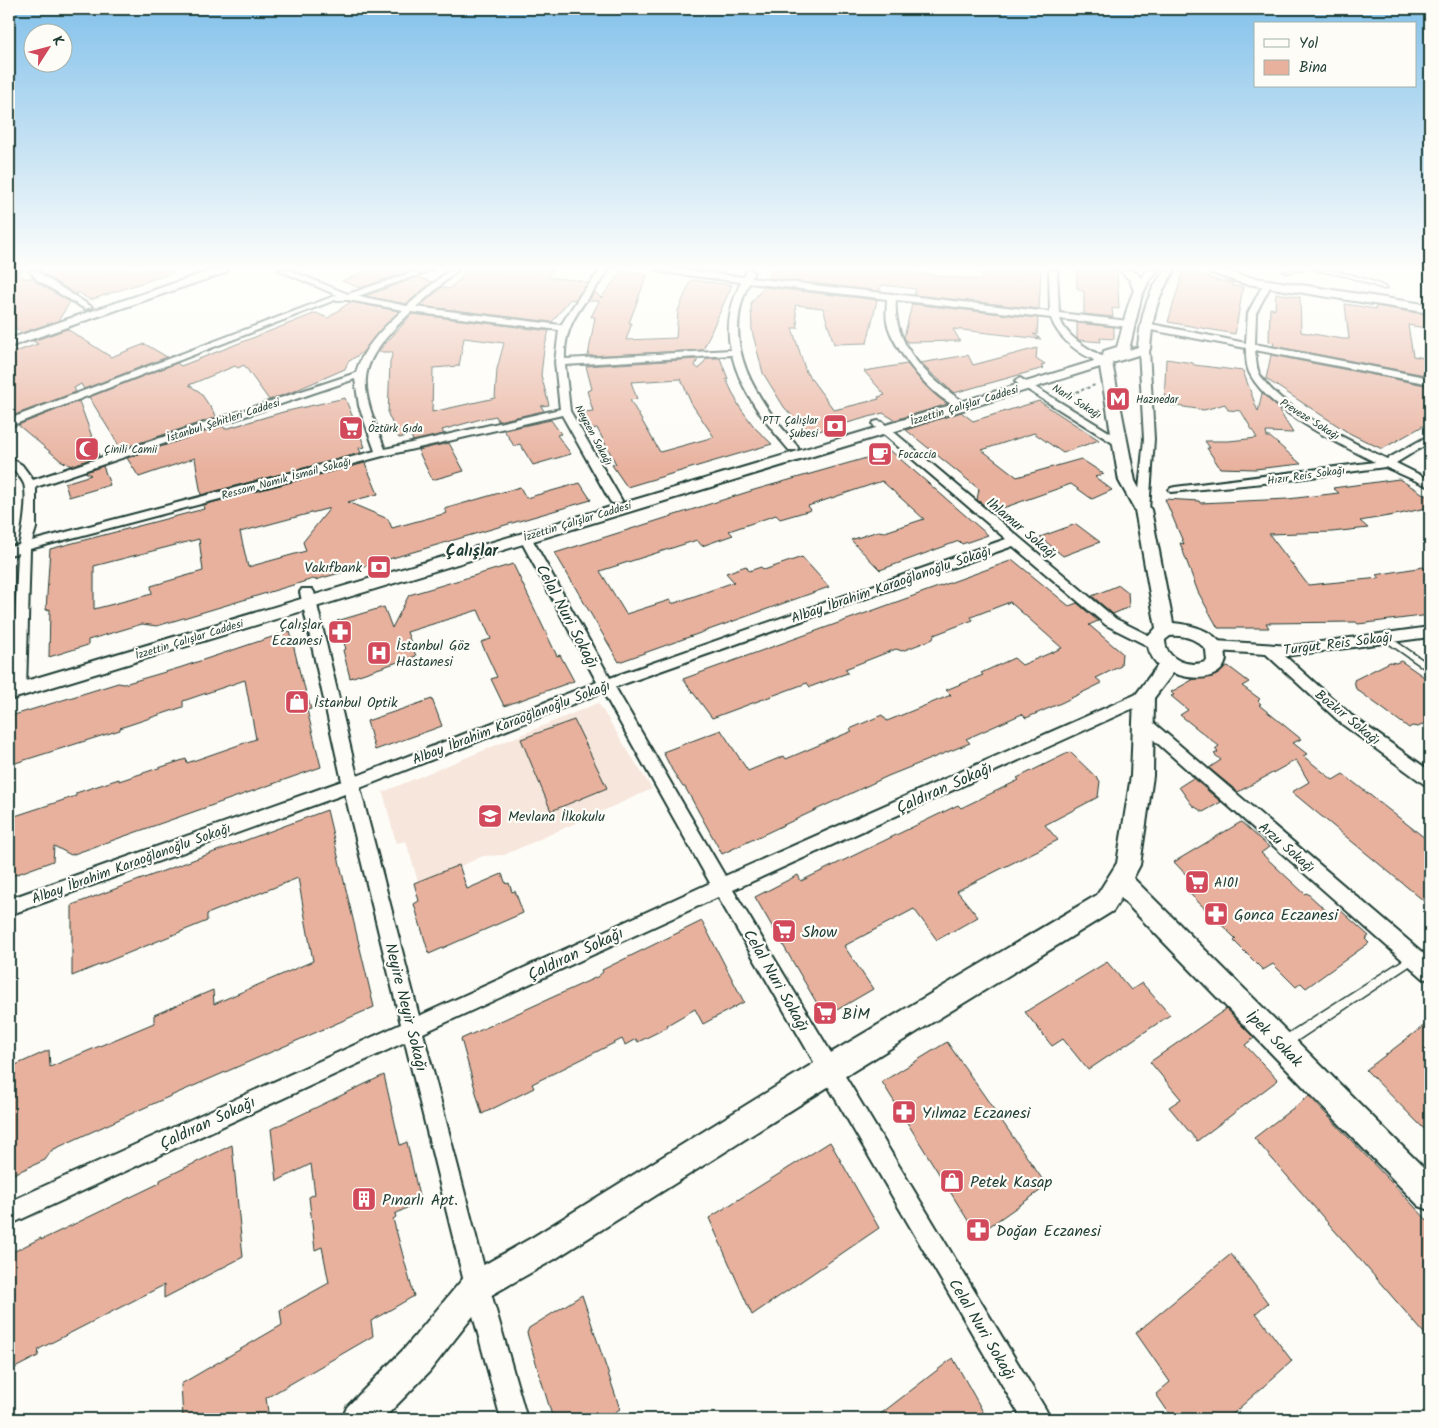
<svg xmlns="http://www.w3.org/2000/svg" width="1439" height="1428" font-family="Kalam,sans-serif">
<rect width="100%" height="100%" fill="#fdfcf7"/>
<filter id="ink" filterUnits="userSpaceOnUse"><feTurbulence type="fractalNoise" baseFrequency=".02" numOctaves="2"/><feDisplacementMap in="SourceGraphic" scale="10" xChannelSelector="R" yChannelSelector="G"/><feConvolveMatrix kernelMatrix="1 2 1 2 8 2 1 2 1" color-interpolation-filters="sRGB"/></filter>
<g filter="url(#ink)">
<path fill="#f7e6dc" d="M598 703 652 789 504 855 483 856 419 885 406 841 396 843 383 792Z"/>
<path fill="#e8b19e" stroke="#1f3d34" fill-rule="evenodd" d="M59 270H172V273L90 300 78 292 76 295 44 274Z
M370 270H400L407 272 360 288 342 281Z
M463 270H554L547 277 583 281 587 284 575 300 570 299 552 322 420 306 442 287 449 289 462 277Z
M773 270H882L982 280 983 270H1041L1039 309 914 295 916 289 882 285 879 291 768 278Z
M1077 270H1117L1119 309 1112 308 1113 317 1084 314V292L1077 288Z
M622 271 647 275 629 323H632L626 340 676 338 678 311 691 280 732 285 703 350 588 356 595 317H591L599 301H588L595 292 601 298Z
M1183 272 1209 276 1211 279 1233 283 1232 286 1243 287 1235 334 1168 322Z
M16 273 26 279 33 277 36 282 70 302 58 321 22 333 9 323V276Z
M418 277 432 282 406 304 365 296Z
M764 287 877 300 867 343 834 344 823 308 795 305 798 328H792L806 372 834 410 879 399 878 397 885 395 864 371 907 364 927 387 948 404 895 420 883 413 808 434 784 407 763 373 752 331 751 303Z
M1276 293 1300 297 1301 332 1343 339H1349L1345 304 1376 309V306L1430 315V329L1408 325 1413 356 1430 359V376L1273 346 1274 343 1269 342 1270 308 1275 309Z
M350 302 399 311 380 330 363 352 348 362 345 369 292 392 269 400 244 365 238 368 235 366 189 385 200 392 217 417 121 449 89 397 177 363 181 366 316 313 328 318Z
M912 304 1038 318 1037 335 1033 334 1041 339 953 329 960 341 907 342 904 337Z
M412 314 549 331 544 349 541 375 549 405 541 406 544 411 498 421 496 416 481 419 442 430 444 434 413 441 411 435 399 438 388 414 390 362 393 352H378ZM464 338 504 343 497 369 495 398 432 412 433 368 459 366Z
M1077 323 1114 327V339L1100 338 1101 342 1079 340 1077 338Z
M67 329 111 357 145 344 167 357 84 389 81 384 74 388 76 392 9 417V354L38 344 33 341Z
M1037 348 1036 358 1045 364 1041 365 1044 368 954 393 920 363 968 355 973 365Z
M1271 355 1430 386V422L1382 449 1349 433 1266 379Z
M707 358H720L728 379H726L739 406 755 428 772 444 627 487 612 465 616 464 597 428 590 429 584 412 593 411 587 391 592 389 586 366 698 359 695 366 699 369ZM681 379 691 403 714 437 660 452 630 400 637 399 631 382Z
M1166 359 1193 363 1194 365 1243 371 1258 412 1262 393 1277 407 1293 433 1266 432 1267 437H1270L1301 464 1255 469 1220 468 1207 448H1210L1205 441H1229L1257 438 1241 411 1228 410 1225 404 1204 410 1164 404Z
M345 398 365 447 359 448 361 453 201 495 195 458 139 477 127 458 223 426 225 429 283 412Z
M79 401 99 456 71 466 60 460 18 425Z
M1039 401 1099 440 1063 453 1034 433 982 450 1017 477 1081 459 1104 474 1095 477 1112 490 1092 499 1071 484 1003 508 983 504 977 500 979 489 906 430 961 412 973 421Z
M551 420 561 434 557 435 571 454 533 465 520 444 514 446 504 430Z
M449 443 464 471 432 480 418 450Z
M891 451 988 535 962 544 959 541 880 570 851 540 878 531 885 532 924 519 882 481 808 506 811 510 780 519 776 515 729 531 733 535 702 546 697 540 600 571 626 614 670 600 672 603H675L734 582 726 573 746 566 749 571 761 567 764 570 802 557 829 587 619 662 555 553 754 490Z
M365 463 378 494 348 502 388 519 392 528 447 513 444 509 520 487 526 498 580 483 591 500 365 566 356 565 354 569 315 580 313 579 157 626 142 624 88 640V645L49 657 50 609 46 610 50 549 204 509 203 505ZM330 508 303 542 306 551 248 567 240 532ZM199 539 203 571 151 586 152 594 94 609V566Z
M103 466 110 485 69 497 65 483 91 475 85 472Z
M1399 479 1430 498V507L1400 514 1360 521 1368 528 1332 532 1269 534 1308 585 1380 578 1376 575 1423 567 1430 572V615L1358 624 1356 622 1266 623 1269 628H1218L1198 592 1180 543 1184 544 1165 499 1199 501 1200 503 1288 499 1339 493 1333 488Z
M1076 524 1100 542 1063 556 1040 537Z
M1013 560 1069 606 1077 603 1098 621 1089 625 1122 653 1121 666 1096 678 1102 683 1061 703 1026 718 1022 714 966 739 970 743 888 776 722 854 685 787H683L672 770 663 752 721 730 748 771 784 756 786 759 852 731 850 729 882 715 887 721 951 695 946 690 983 675 981 673 1014 658 1022 665 1062 648 1010 602 971 617 973 620 934 635 933 639 902 651 896 649 845 669 848 673 839 676 810 687 807 683 712 718 683 679Z
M513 564 557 656 560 655 574 681 504 706 491 679 497 677 481 642 491 639 478 610 407 632 416 656 350 678 343 650 346 649 337 621 384 607 392 628 409 595Z
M1119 585 1128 592 1129 607 1113 614 1092 596Z
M290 631 302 682H303L311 709 307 710 321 767 71 855 54 846 53 861 9 877V818L76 796V793L119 779V781L186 759 187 763 256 739 245 680 183 701V707L120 728V730L9 765 11 716 118 683 124 684 179 668Z
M1401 661 1430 681V721L1418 727 1412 726 1409 728 1356 689 1354 680 1390 662 1396 663Z
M1228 666 1249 682 1242 686 1260 699 1258 701 1261 704 1259 705 1301 739 1293 743 1307 754 1303 756 1333 780 1343 774 1430 842V906L1292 792 1309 782 1296 760 1238 792 1209 768 1221 760 1214 754 1218 752 1215 749 1219 746 1180 715 1188 710 1171 696 1174 695 1171 692 1194 679 1212 677Z
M432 699 442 726 375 750 367 721Z
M574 720 607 788 551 811 521 739Z
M1070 752 1100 781 1098 797 1045 825 1058 840 957 891 978 917 937 940 914 909 844 946 873 989 825 1017 755 897 798 875 801 881 958 805 961 808 1019 780 1017 778Z
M1193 778 1221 802 1203 812 1192 805 1179 787Z
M327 810 374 1007 157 1102 52 1150 45 1160 9 1176V1068L49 1050 50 1067 154 1023V1015L213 990 214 1004 313 961 298 878 207 914V921L72 976V905Z
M1241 822 1269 847 1261 853 1305 894 1307 893 1330 914 1338 908 1369 936 1365 939 1369 943 1306 988 1301 983 1296 987 1273 964 1263 970 1234 941 1236 939 1188 892 1197 886 1174 862Z
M459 865 467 889 502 874 506 884 509 883 512 892 515 891 523 913 429 954 414 904 419 901 414 883Z
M702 921 744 1002 703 1024 695 1009 667 1025 668 1027 638 1042 636 1039 625 1045 622 1039 532 1084 534 1088 482 1114 461 1039 597 977 603 972 602 970Z
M1107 962 1131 990 1142 983 1170 1015 1088 1070 1063 1039 1052 1046 1025 1012Z
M1226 1009 1254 1038 1245 1045 1278 1080 1197 1141 1169 1107 1181 1099 1150 1062Z
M1430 1021V1135L1366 1070Z
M947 1042 1047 1186 977 1235 882 1082Z
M384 1075 400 1145 407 1142 420 1201 395 1214 396 1217 393 1219 414 1296 371 1321 373 1336 266 1398 269 1419H183L181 1384 282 1325 280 1310 329 1283 322 1247 315 1250 309 1197 315 1194 311 1164 277 1181 271 1129Z
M1309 1096 1430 1223V1340L1254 1138Z
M830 1142 879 1228 752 1315 709 1218Z
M232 1145 243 1257 164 1298V1285L39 1349 38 1356 9 1371V1254L41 1238V1240L160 1183V1180Z
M1231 1254 1268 1303 1256 1313 1292 1361 1227 1419H1173L1156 1394 1170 1382 1136 1333Z
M582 1295 620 1409 604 1419H553L527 1333 529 1328Z
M953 1358 987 1419H874Z"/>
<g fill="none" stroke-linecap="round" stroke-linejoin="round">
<defs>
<path id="lane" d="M1293 270H1304L1285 273 1283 272Z
M1315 270C1335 269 1370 278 1387 288L1384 289 1346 276Z
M1384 636H1388L1430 665V671L1427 670 1384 640 1383 638Z
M1414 953 1417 955 1419 958 1417 961 1289 1046 1285 1047 1281 1046 1280 1042 1281 1038Z"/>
<path id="street" d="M9 270H20L9 274Z
M29 270H37L43 276 92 307 85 309 37 280Z
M278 270H289L348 294 420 270H432L358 296 407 306 449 270H458L416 307 561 325 581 294 601 270H609C589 299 563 320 565 359L731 350C725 326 731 303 741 282L662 272 658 270H682L744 277 747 270H751L754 272 751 278 1050 312 1049 270H1057L1059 313 1129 321 1133 324 1129 327 1060 319C1066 337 1086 347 1101 356L1103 358 1098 361C1079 355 1057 337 1051 318L896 300C892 346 929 379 965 403V407L961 408C934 401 896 352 888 326 885 317 887 307 887 299L749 283C719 346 756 398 797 446L798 448 797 450H789C765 422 741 392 732 355L565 365 570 411 622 501 620 503H612L610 501 562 415 383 456 30 549 26 690 24 694 19 695 14 694 12 690 18 553 9 555V547L19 545C23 532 28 497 24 484 21 477 14 470 9 465V457L22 465 33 480 356 373C362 348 384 327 403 310L348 300H335L13 425 9 426V419L337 295ZM411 312 559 330 555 362 560 409 385 449C357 379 355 366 411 312ZM355 379 359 406 375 451 32 541 36 528V487Z
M1265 281 1272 283 1256 313 1255 344 1430 378V384L1255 350C1256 357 1256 366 1259 373 1276 407 1353 442 1387 459L1430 435V442L1396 463 1430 480V487L1385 467 1274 482 1171 492 1169 490 1171 488 1175 487 1375 462C1338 443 1270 412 1250 374 1246 367 1246 356 1246 348L1146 329 1142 326 1146 323 1246 343 1248 313Z
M1144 346 1149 349 1154 439 1149 510 1143 514 1137 510 1144 439 1139 349Z
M1020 378 1124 441 1125 443 1124 445H1116L1017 383 1015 381Z
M878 421 882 422 1116 619 1160 641 1162 644 1160 647H1150L1106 625 1013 546 615 687 725 876 1139 693 1144 691 1149 693 1151 697 1149 701 733 890 1046 1410 1050 1419H1022L718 897 423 1033 489 1286 527 1419H501L465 1286 405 1042 9 1225V1202L401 1024 345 794 9 915V899L342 781 300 592 302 589H312L314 592 357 776 597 682 519 537 521 534H529L531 537 610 678 1006 539 874 426 873 424 874 422ZM603 692 710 883 419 1016 360 788Z
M1430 627V637L1285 656 1352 716 1430 771V786L1424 784 1342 724 1266 654 1215 651 1210 650 1208 646 1210 642 1215 641 1292 646Z
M1143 716 1148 718 1430 959V980L1423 978 1138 726 1135 722 1138 718Z"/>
<path id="secondary" d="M213 270H228L227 272 9 347V339Z
M1147 270H1158L1149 281 1141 298 1129 350 1138 347C1141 318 1146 294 1165 270H1175C1156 297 1153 316 1150 349L1148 352 1112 363 1135 481 1151 510 1173 623C1249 629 1238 696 1173 673L1154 698 1153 776 1140 865 1133 878 1430 1174V1210L1419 1206 1121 898 1113 911 839 1080 555 1259 488 1297 429 1372 383 1419H342L347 1407 405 1348 466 1275 533 1237 819 1060 1097 895 1117 863 1131 776 1134 697 1158 665C1151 657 1147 649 1147 638L1156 628 1135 510 1119 481 1100 367 889 433 9 700V686L879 427 1094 361 1092 358 1094 355 1103 356 1104 351 1117 347C1126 319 1127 293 1147 270ZM1170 636C1184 635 1197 639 1206 650L1207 661C1191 669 1165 660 1165 640Z"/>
<path id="primary" d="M1119 270C1133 270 1142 272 1144 288L1142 291H1134L1130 280Z
M1209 270H1226L1243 276 1430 305V313L1241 283 1211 273Z"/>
</defs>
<use href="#lane" stroke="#1f3d34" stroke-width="3"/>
<use href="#street" stroke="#1f3d34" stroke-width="4"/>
<use href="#secondary" stroke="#1f3d34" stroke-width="4"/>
<use href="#primary" stroke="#1f3d34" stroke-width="4"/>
<path stroke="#1f3d34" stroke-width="2" stroke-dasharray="3 2.5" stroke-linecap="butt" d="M1066 396 1095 385"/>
<use href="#lane" fill="#fdfcf7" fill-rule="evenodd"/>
<use href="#street" fill="#fdfcf7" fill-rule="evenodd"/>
<use href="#secondary" fill="#fdfcf7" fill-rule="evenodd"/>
<use href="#primary" fill="#fdfcf7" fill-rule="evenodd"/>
</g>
</g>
<linearGradient id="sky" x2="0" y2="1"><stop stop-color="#83c1ea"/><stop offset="0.57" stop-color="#fefefb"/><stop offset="1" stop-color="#fefefb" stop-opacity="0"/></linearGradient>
<rect width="1439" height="470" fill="url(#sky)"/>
<defs>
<symbol id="metro-square" viewBox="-11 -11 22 22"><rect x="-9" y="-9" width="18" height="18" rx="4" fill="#d1495b" stroke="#fdfcf7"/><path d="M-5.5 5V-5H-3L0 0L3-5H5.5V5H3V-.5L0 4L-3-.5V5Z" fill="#fff"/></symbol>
<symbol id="bank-square" viewBox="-11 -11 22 22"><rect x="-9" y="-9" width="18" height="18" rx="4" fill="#d1495b" stroke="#fdfcf7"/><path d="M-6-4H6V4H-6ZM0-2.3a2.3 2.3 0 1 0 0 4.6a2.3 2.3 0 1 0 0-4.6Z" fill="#fff"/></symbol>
<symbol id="supermarket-square" viewBox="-11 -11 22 22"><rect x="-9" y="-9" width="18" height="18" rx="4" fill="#d1495b" stroke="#fdfcf7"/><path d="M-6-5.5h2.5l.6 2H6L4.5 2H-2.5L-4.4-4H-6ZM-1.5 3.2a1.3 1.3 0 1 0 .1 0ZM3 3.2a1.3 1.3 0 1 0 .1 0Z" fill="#fff"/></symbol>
<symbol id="mosque-square" viewBox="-11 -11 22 22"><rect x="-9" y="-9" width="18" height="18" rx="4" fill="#d1495b" stroke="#fdfcf7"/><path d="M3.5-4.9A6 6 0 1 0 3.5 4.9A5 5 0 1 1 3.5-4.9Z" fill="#fff"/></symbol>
<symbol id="cafe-square" viewBox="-11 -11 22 22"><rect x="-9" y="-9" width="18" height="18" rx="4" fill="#d1495b" stroke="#fdfcf7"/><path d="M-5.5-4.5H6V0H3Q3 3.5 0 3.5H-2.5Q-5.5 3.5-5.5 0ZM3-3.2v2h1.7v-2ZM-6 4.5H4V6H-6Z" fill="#fff"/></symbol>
<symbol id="pharmacy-square" viewBox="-11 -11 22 22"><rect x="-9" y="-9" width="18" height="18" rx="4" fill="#d1495b" stroke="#fdfcf7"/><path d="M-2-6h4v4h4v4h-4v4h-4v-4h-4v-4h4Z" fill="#fff"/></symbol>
<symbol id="hospital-square" viewBox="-11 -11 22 22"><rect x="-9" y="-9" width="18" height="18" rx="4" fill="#d1495b" stroke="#fdfcf7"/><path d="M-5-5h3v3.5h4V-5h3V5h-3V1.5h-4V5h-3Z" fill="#fff"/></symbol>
<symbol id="shop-square" viewBox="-11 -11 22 22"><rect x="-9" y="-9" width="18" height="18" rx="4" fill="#d1495b" stroke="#fdfcf7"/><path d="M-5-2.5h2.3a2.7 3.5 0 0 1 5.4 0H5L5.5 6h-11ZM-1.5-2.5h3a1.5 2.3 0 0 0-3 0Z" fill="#fff"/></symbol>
<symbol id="school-square" viewBox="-11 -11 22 22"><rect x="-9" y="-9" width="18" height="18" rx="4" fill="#d1495b" stroke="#fdfcf7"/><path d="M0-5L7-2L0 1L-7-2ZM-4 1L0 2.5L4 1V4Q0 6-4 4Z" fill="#fff"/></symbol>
<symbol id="building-square" viewBox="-11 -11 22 22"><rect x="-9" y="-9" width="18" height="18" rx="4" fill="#d1495b" stroke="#fdfcf7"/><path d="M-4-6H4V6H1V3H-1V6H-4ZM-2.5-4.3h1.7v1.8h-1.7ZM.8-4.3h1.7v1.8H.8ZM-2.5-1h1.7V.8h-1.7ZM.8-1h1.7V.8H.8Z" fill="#fff"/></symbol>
</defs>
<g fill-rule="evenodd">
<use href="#metro-square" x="1104" y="385" width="28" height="28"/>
<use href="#bank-square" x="821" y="412" width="28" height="28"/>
<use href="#supermarket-square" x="337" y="414" width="28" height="28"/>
<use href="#mosque-square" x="73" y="435" width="28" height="28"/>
<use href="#cafe-square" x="866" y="440" width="28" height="28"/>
<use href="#bank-square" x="365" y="553" width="28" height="28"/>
<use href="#pharmacy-square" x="326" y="618" width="28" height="28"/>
<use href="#hospital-square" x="365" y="639" width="28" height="28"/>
<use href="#shop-square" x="283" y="688" width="28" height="28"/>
<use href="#school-square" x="476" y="802" width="28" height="28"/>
<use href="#supermarket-square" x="1183" y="868" width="28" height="28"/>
<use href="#pharmacy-square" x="1202" y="900" width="28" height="28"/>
<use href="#supermarket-square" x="770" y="917" width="28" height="28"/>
<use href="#supermarket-square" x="811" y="999" width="28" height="28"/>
<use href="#pharmacy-square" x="890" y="1098" width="28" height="28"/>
<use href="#shop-square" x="938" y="1167" width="28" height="28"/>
<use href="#building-square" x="350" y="1185" width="28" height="28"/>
<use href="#pharmacy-square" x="964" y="1216" width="28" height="28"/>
</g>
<g text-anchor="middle" stroke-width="4.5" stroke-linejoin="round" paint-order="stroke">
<g font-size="11" fill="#1f3d34" stroke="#fdfcf7" text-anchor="start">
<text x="1136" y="403">Haznedar</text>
<text x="818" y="424" text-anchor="end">PTT Çalışlar<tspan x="818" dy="13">Şubesi</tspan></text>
<text x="368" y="432">Öztürk Gıda</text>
<text x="104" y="453">Çinili Camii</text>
<text x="898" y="458">Focaccia</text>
</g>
<g font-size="11" fill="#1f3d34" stroke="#fdfcf7">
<text transform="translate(1077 401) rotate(32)" y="4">Narlı Sokağı</text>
<text transform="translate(964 405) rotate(-17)" y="4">İzzettin Çalışlar Caddesi</text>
<text transform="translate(1310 419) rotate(32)" y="4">Preveze Sokağı</text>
<text transform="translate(223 420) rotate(-18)" y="4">İstanbul Şehitleri Caddesi</text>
<text transform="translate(594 435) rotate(62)" y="4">Neyzen Sokağı</text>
<text transform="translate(1306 475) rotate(-8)" y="4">Hızır Reis Sokağı</text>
<text transform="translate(286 478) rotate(-15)" y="4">Ressam Namık İsmail Sokağı</text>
<text transform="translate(577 521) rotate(-17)" y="4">İzzettin Çalışlar Caddesi</text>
<text transform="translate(189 639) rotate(-17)" y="4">İzzettin Çalışlar Caddesi</text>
</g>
<g font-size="14" fill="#1f3d34" stroke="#fdfcf7">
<text transform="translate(1022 528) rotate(40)" y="5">Ihlamur Sokağı</text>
<text transform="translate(891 584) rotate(-19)" y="5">Albay İbrahim Karaoğlanoğlu Sokağı</text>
<text transform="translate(1338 643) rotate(-7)" y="5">Turgut Reis Sokağı</text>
<text transform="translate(1348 717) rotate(39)" y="5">Bozkır Sokağı</text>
<text transform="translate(511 722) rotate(-21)" y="5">Albay İbrahim Karaoğlanoğlu Sokağı</text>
<text transform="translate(1287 847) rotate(41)" y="5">Arzu Sokağı</text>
<text transform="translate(131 863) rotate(-20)" y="5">Albay İbrahim Karaoğlanoğlu Sokağı</text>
</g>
<g font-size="14" fill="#1f3d34" stroke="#fdfcf7" text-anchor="start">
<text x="362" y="572" text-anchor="end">Vakıfbank</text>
<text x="322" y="629" text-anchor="end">Çalışlar<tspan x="322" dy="16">Eczanesi</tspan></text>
<text x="396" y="650">İstanbul Göz<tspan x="396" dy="16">Hastanesi</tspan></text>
<text x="314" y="707">İstanbul Optik</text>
<text x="508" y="821">Mevlana İlkokulu</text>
<text x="1214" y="887">A101</text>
</g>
<g font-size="16" font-weight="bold" fill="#1f3d34" stroke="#fdfcf7">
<text x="472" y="556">Çalışlar</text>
</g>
<g font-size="16" fill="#1f3d34" stroke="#fdfcf7">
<text transform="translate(568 616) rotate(62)" y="6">Celal Nuri Sokağı</text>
<text transform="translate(944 787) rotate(-24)" y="6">Çaldıran Sokağı</text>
<text transform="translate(575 953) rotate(-25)" y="6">Çaldıran Sokağı</text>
<text transform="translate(777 980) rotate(60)" y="6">Celal Nuri Sokağı</text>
<text transform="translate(407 1007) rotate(76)" y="6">Neyire Neyir Sokağı</text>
<text transform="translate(1275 1038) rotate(45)" y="6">İpek Sokak</text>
<text transform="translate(207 1122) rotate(-25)" y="6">Çaldıran Sokağı</text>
<text transform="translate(983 1329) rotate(59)" y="6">Celal Nuri Sokağı</text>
</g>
<g font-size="16" fill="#1f3d34" stroke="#fdfcf7" text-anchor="start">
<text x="1234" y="920">Gonca Eczanesi</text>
<text x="802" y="937">Show</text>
<text x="842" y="1019">BİM</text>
<text x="922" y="1118">Yılmaz Eczanesi</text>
<text x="970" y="1187">Petek Kasap</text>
<text x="382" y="1205">Pınarlı Apt.</text>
<text x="996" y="1236">Doğan Eczanesi</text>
</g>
</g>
<rect width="1439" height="1428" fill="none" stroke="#fdfcf7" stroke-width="30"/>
<rect x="15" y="15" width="1409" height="1398" fill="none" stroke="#1f3d34" stroke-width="2" filter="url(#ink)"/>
<rect x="1254" y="22" width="162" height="65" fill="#fdfcf7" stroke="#a4b0a9"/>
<rect x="1264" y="39" width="25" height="8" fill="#fdfcf7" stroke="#a4b0a9"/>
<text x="1299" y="48" font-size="15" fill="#1f3d34">Yol</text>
<rect x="1264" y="60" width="25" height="15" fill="#e8b19e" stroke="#a4b0a9"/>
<text x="1299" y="72" font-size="15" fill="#1f3d34">Bina</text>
<g transform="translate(48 48) rotate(54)"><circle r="24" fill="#fdfcf7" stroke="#a4b0a9"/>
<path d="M0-4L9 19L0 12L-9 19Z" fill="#d1495b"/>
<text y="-8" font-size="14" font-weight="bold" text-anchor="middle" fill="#1f3d34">K</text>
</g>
</svg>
